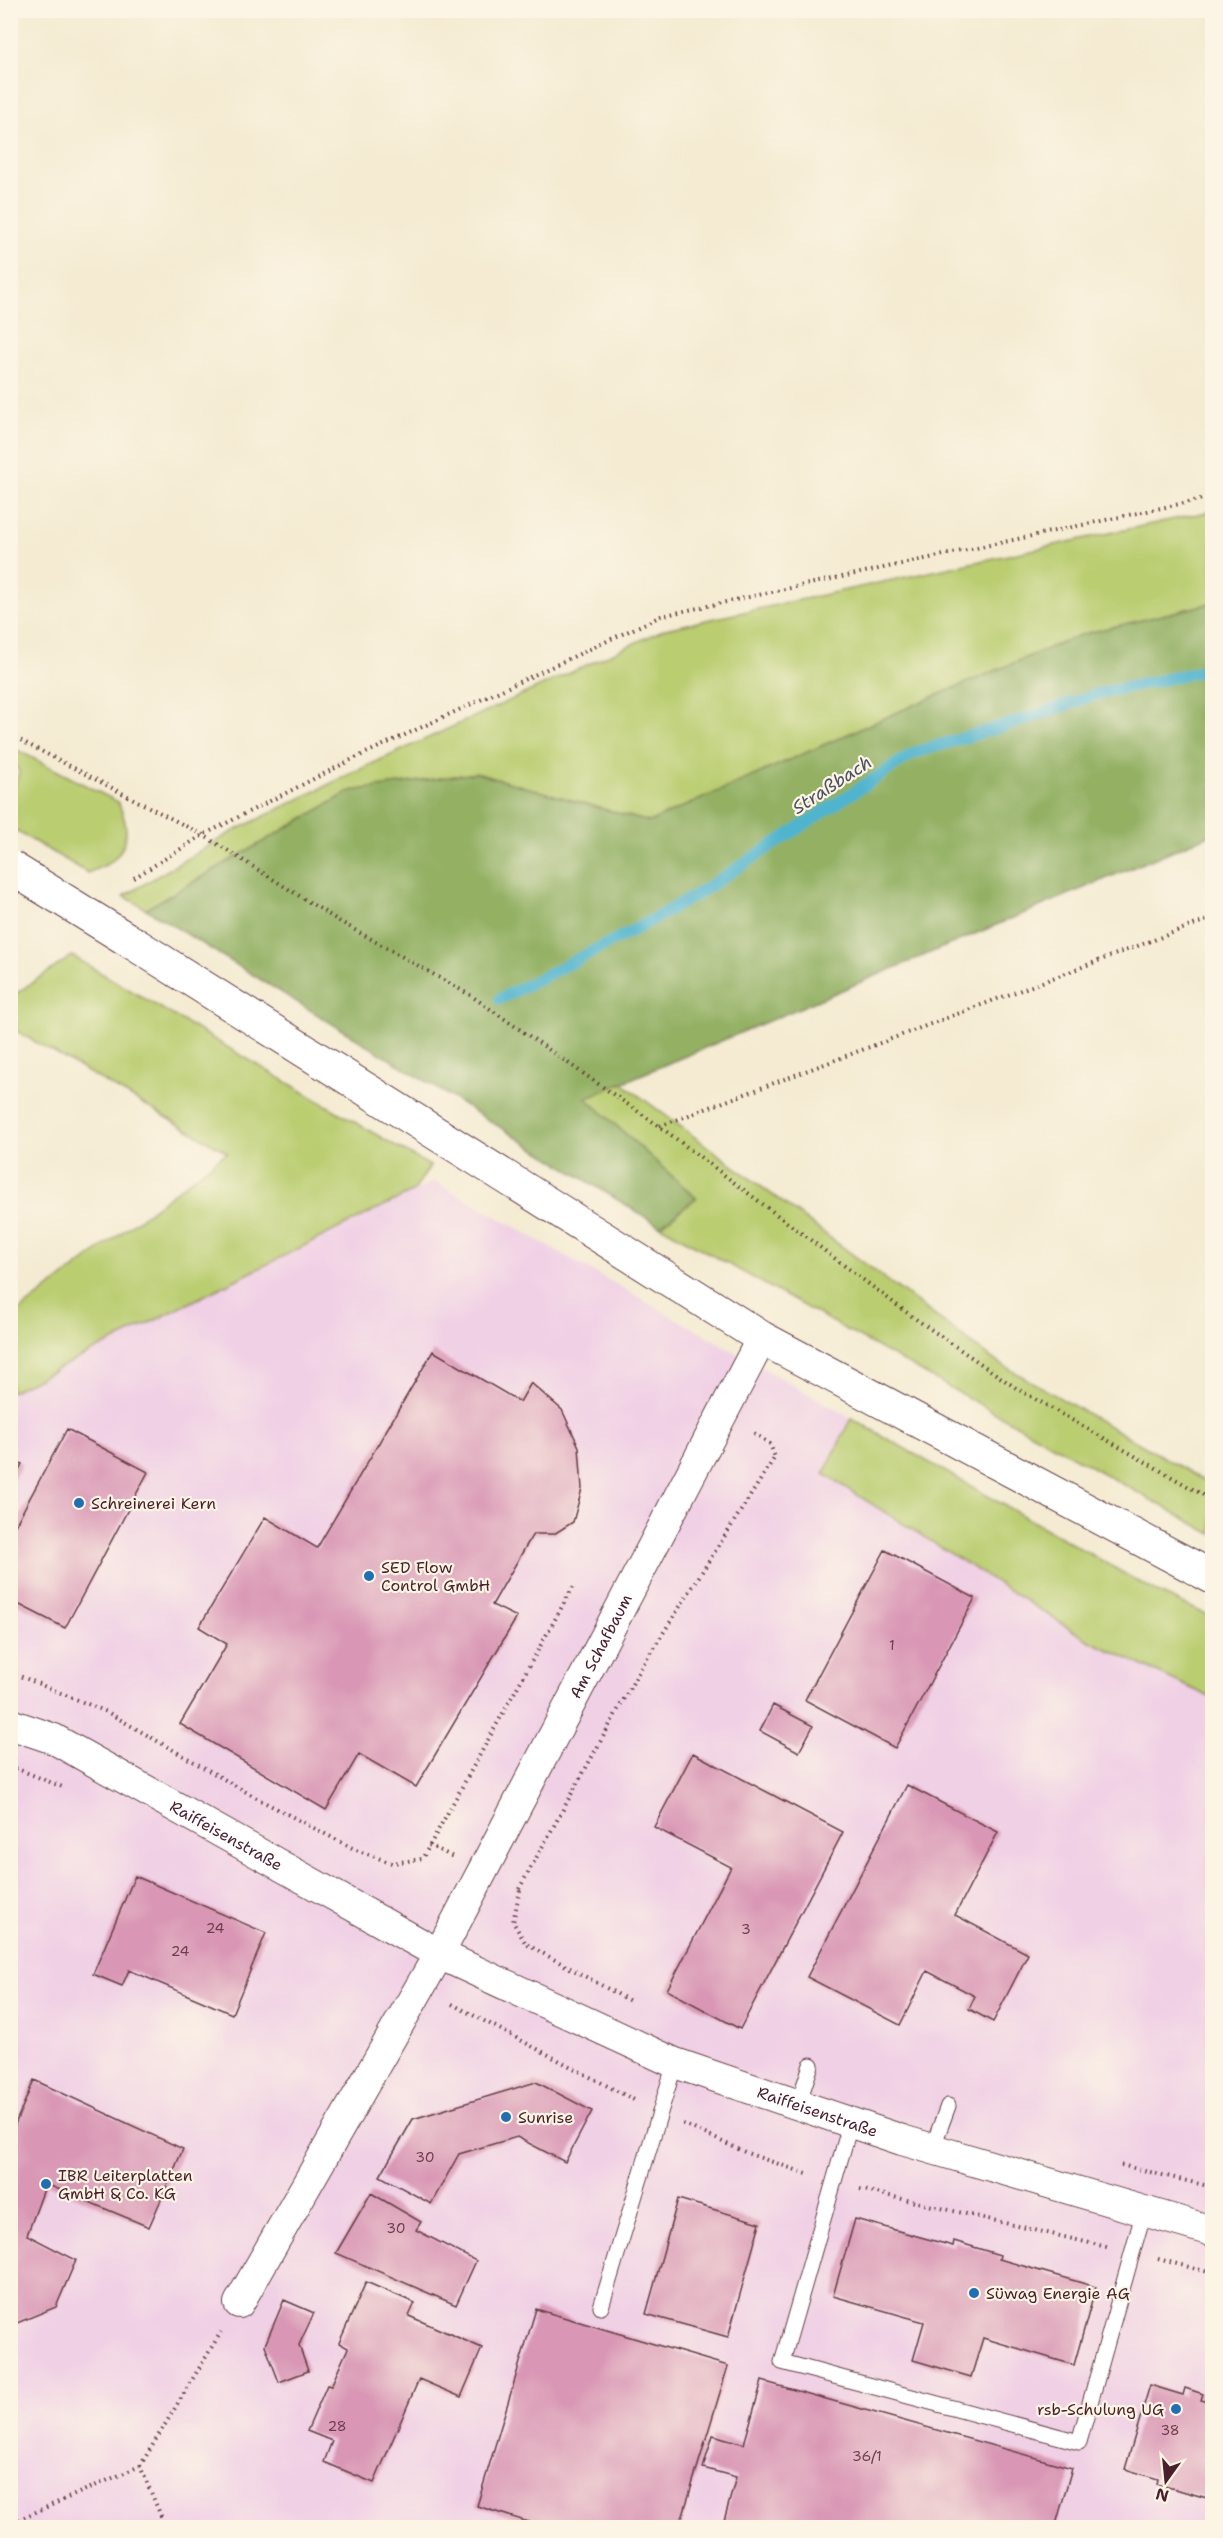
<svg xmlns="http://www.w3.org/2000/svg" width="1223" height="2538" font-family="'Shantell Sans',sans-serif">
<rect width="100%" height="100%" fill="#fcf5e5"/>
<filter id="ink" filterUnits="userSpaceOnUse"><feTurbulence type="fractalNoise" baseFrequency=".0167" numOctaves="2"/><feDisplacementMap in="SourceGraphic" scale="12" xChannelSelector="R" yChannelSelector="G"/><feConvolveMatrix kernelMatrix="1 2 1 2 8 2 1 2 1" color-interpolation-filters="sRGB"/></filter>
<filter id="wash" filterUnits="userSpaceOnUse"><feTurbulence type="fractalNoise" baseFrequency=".008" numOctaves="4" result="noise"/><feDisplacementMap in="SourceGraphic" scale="24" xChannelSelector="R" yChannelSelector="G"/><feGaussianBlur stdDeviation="1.35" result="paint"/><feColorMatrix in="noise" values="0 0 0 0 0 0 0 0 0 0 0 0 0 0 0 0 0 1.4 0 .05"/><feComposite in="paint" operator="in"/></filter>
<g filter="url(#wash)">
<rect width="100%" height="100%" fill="#f4ebd2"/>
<path fill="#f0d0e5" d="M434 1181 851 1418 824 1473 1088 1640 1212 1698V2527L11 2528V1392Z"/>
<path fill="#bacd71" stroke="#82764e" stroke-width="1.5" d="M1212 511V603L1080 635 914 705 649 822 476 773 351 791 146 909 124 896 232 832 354 772 665 629Z
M11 747 118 802C127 822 132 842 113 860 107 866 95 869 88 873L11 828V799L19 772 11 757Z
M72 956 430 1166 414 1191 11 1392V1317L227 1152 11 1028V997Z
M622 1083 997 1362 1212 1485V1534L660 1226 696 1198 586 1098Z
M851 1418 1155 1591 1212 1617V1698L1088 1640 824 1474Z"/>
<path fill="#93b063" stroke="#6e6847" stroke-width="1.5" d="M1212 603V834L586 1098 696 1198 660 1226 146 909 351 791 476 773 649 822 914 705 1080 635Z"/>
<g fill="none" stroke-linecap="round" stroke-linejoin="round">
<path stroke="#4fb4ce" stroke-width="12" d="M500 999 640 927 696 895 914 753 1017 722 1101 693 1212 669"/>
</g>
<g id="blocks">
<path fill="#d997b5" d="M433 1351 520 1402 531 1383 562 1410 579 1447 582 1489 573 1522 554 1534H533L492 1605 517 1617 416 1787 359 1754 326 1810 180 1724 227 1644 199 1627 265 1517 317 1548Z
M67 1429 148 1472 65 1628 10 1600V1535Z
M10 1457 22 1464 10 1485Z
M885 1550 975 1598 895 1748 805 1700Z
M773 1705 813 1726 799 1752 760 1731Z
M693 1753 843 1832 740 2029 667 1990 731 1867 654 1827Z
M907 1785 998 1832 955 1915 1028 1954 993 2022 969 2009 975 1996 927 1971 900 2025 807 1977Z
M135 1876 266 1933 232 2014 129 1970 122 1986 93 1974Z
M34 2080 183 2149 149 2227 46 2184 27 2235 76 2260 56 2307 10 2326V2136Z
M536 2082 592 2111 565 2162 517 2137 459 2154 431 2204 380 2176 413 2119Z
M371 2193 421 2222 416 2230 476 2261 456 2305 336 2253Z
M678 2199 760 2223 728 2337 646 2314Z
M855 2219 953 2246 954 2241 1000 2255 999 2259 1096 2287 1074 2365 983 2338 971 2377 913 2360 924 2322 833 2296Z
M366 2282 415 2303 409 2316 482 2348 461 2397 419 2379 374 2483 324 2462 332 2441 307 2431 327 2385 331 2386 348 2348 339 2343Z
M284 2300 314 2313 299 2345 308 2371 279 2382 265 2345Z
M536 2309 728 2366 679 2528H548L477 2506Z
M762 2381 1072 2468 1055 2528H722L736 2477 703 2468 713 2435 744 2444Z
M1150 2385 1183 2395 1185 2388 1203 2394 1201 2400 1212 2403V2494L1209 2493 1207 2498 1157 2484 1158 2479 1125 2469Z"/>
</g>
</g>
<g filter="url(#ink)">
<use href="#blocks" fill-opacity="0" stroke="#643e44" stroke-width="1.5"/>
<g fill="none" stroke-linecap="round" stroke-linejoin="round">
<defs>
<path id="service" d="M798 2104 811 2065
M851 2122 782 2362 1079 2442 1144 2211
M932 2149 948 2106
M601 2307 675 2063"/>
<g id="minor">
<path id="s1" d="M10 1724 54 1739 439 1954 675 2063 902 2140 1212 2231"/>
<path id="s2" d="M239 2303 439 1954 762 1338"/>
</g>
<path id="secondary" d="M125 938 762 1338 1212 1577"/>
</defs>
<use href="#service" stroke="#643e44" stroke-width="17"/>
<use href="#minor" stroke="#643e44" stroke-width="32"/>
<use href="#secondary" stroke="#643e44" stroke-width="35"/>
<path stroke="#643e44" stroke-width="4" stroke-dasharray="1.5 4.5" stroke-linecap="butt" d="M10 735 203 835 339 921 470 995 659 1126 910 1315 1016 1388 1212 1500
M134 878 203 835 351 760 661 616 1212 497
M10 951 15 949
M660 1126 1212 918
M10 1672 107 1712 262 1801 356 1850 392 1863 422 1859 573 1587
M10 1766 65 1788
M429 1845 453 1857
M519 1889 641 1668 775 1457 770 1444 751 1431
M520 1890 513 1922 526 1944 632 2002
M452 2004 636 2101
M683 2124 747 2153 807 2174
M1121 2165 1212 2187
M860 2189 1107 2247
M1158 2259 1212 2273
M140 2466 221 2332
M10 2521 71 2528
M13 2522 140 2466 166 2528"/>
<use href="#service" stroke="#fff" stroke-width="15"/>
<use href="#minor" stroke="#fff" stroke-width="30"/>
<use href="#secondary" stroke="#fff" stroke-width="33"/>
<defs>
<path id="secondary-bridge" d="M10 867 125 938"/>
</defs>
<use href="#secondary-bridge" stroke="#643e44" stroke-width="35" stroke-linecap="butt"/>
<use href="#secondary-bridge" stroke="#fff" stroke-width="33"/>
</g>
</g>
<g fill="#1f6fb2" stroke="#fcf5e5" stroke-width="2">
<circle cx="79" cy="1503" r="6"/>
<circle cx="369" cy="1576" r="6"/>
<circle cx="506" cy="2117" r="6"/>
<circle cx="46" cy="2184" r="6"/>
<circle cx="974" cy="2293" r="6"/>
<circle cx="1176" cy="2409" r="6"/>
</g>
<g text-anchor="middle" stroke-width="4.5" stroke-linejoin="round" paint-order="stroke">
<g font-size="14" fill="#6e3d4e">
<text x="892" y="1650">1</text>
<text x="215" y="1933">24</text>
<text x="746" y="1934">3</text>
<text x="180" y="1956">24</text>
<text x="425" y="2162">30</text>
<text x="396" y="2233">30</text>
<text x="337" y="2431">28</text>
<text x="1170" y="2435">38</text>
<text x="867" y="2461">36/1</text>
</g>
<g font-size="16" fill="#4a1f2b" stroke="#fcf5e5" text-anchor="start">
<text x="91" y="1509">Schreinerei Kern</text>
<text x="381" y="1573">SED Flow<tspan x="381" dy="18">Control GmbH</tspan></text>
<text x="518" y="2123">Sunrise</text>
<text x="58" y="2181">IBR Leiterplatten<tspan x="58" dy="18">GmbH &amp; Co. KG</tspan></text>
<text x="986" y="2299">Süwag Energie AG</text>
<text x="1164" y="2415" text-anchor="end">rsb-Schulung UG</text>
</g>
<g font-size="16" fill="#4a1f2b" stroke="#fcf5e5">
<text dy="6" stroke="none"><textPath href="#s2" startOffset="750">Am Schafbaum</textPath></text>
<text dy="6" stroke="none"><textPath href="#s1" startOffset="244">Raiffeisenstraße</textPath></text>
<text dy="6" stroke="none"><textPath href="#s1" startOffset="898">Raiffeisenstraße</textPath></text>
</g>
<g font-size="18" font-style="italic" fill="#4c5364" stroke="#fcf5e5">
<text transform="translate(832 785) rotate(-33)" y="6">Straßbach</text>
</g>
</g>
<rect width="1223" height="2538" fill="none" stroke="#fcf5e5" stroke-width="36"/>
<g transform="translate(1166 2481) rotate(195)" stroke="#fcf5e5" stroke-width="4.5" paint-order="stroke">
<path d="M0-4.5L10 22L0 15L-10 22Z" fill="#4a1f2b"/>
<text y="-9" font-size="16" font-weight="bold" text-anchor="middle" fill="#4a1f2b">N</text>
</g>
</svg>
